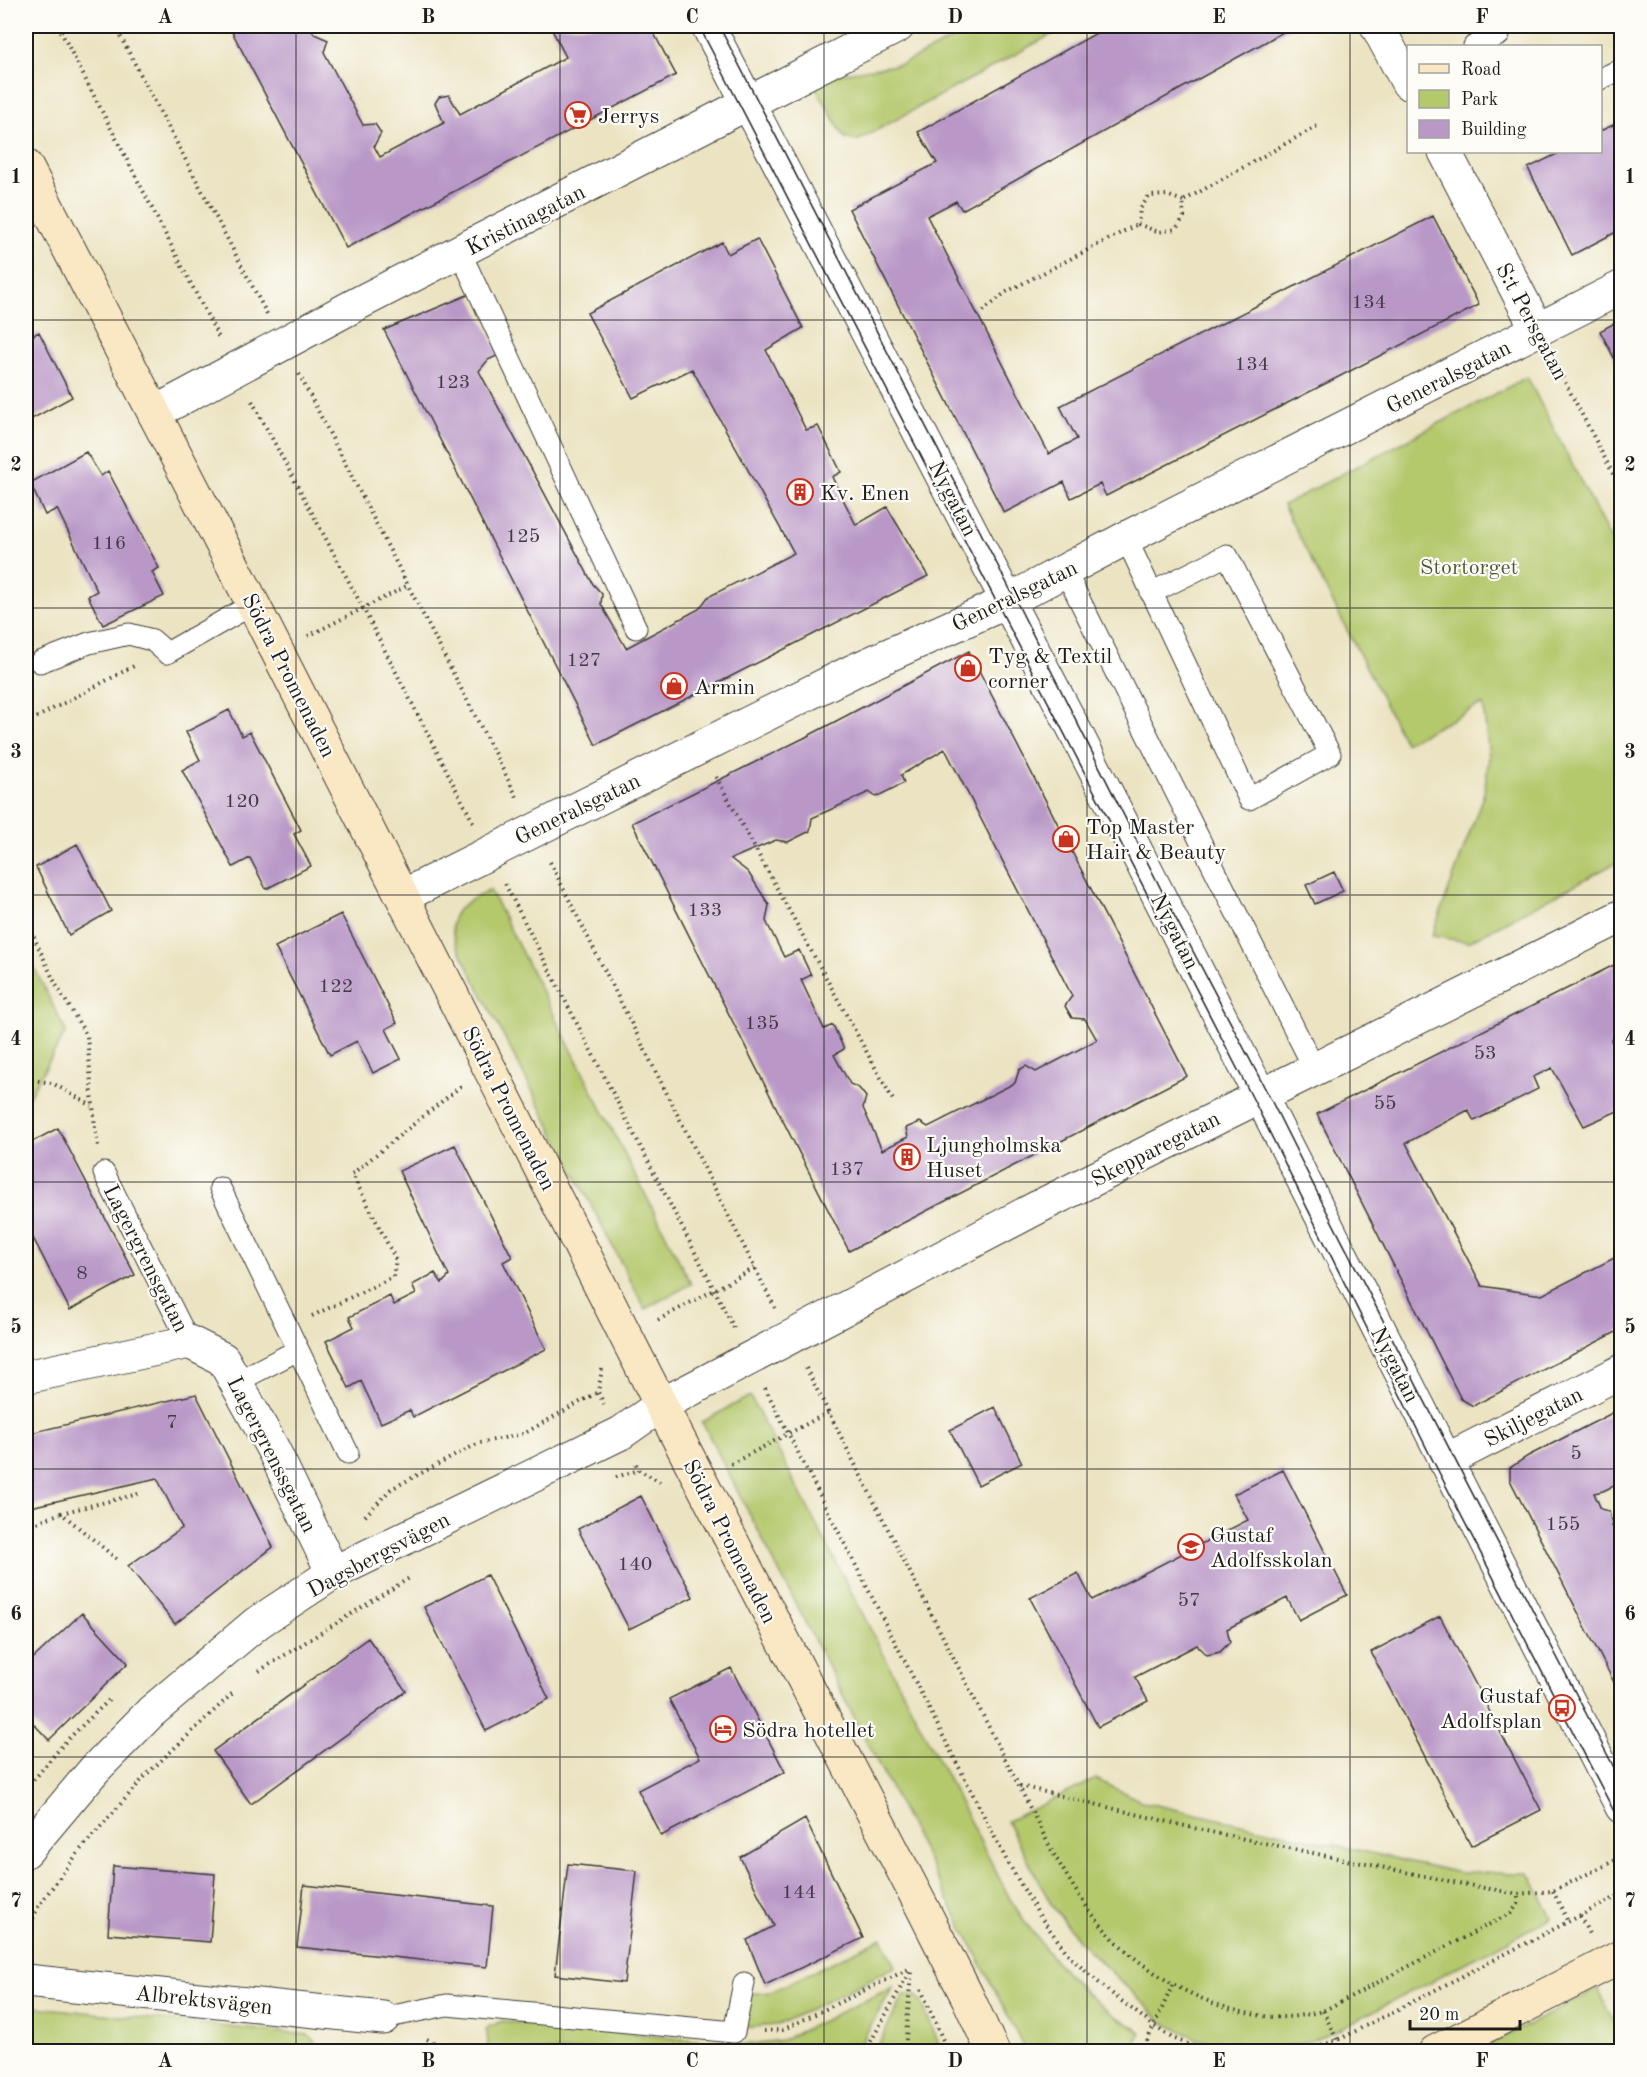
<svg xmlns="http://www.w3.org/2000/svg" width="1647" height="2077" font-family="'Old Standard TT',serif">
<rect width="100%" height="100%" fill="#fdfcf7"/>
<filter id="ink" filterUnits="userSpaceOnUse"><feTurbulence type="fractalNoise" baseFrequency=".0167" numOctaves="2"/><feDisplacementMap in="SourceGraphic" scale="12" xChannelSelector="R" yChannelSelector="G"/><feConvolveMatrix kernelMatrix="1 2 1 2 8 2 1 2 1" color-interpolation-filters="sRGB"/></filter>
<filter id="wash" filterUnits="userSpaceOnUse"><feTurbulence type="fractalNoise" baseFrequency=".008" numOctaves="4" result="noise"/><feDisplacementMap in="SourceGraphic" scale="24" xChannelSelector="R" yChannelSelector="G"/><feGaussianBlur stdDeviation="1.35" result="paint"/><feColorMatrix in="noise" values="0 0 0 0 0 0 0 0 0 0 0 0 0 0 0 0 0 1.4 0 .05"/><feComposite in="paint" operator="in"/></filter>
<g filter="url(#wash)">
<rect width="100%" height="100%" fill="#ebe3c1"/>
<path fill="#b4c86c" stroke="#687244" stroke-width="1.5" d="M979 26H1067L857 141 845 138 814 85 839 74 902 64Z
M1527 377 1621 559V860L1468 942 1432 936 1484 793 1489 757 1483 704 1405 743 1283 505Z
M490 890 691 1284 645 1309 455 942C444 909 466 903 490 890Z
M26 951 66 1032 26 1101Z
M750 1396 1010 1899C1036 1940 1066 1979 1105 2009 1117 2017 1129 2024 1141 2032L1131 2051H1026L702 1422Z
M1096 1779 1143 1802 1460 1873H1529L1552 1918 1339 2029 1311 2041 1279 2047 1254 2048 1225 2045 1198 2039 1164 2023 1078 1940 1051 1904 1007 1821Z
M882 1938 895 1967 778 2025 740 2028 748 1994 771 1992Z
M893 1987 856 2051H487L488 2041 486 2028 503 2021 742 2045 783 2040Z
M1598 1989 1621 2035V2045L1608 2052 1477 2051Z
M904 1995H915L921 2001 942 2051H875Z
M26 2006 308 2035 325 2051H26Z"/>
<g id="blocks">
<path fill="#b998c7" fill-rule="evenodd" d="M229 26H310L314 34 328 40 324 52 363 125 375 124 381 133 374 146 380 157 444 123 435 103 439 97 449 95 460 114 566 57 550 26H650L676 75 346 248Z
M1109 26H1294L962 210 956 201 927 216 1049 454 1077 439 1060 406 1433 216 1479 305 1106 496 1100 484 1071 498 1064 482 1004 513 849 209 937 163 918 132Z
M1622 121V229L1572 255 1528 168 1561 152H1600V131Z
M757 239 803 328 766 350 806 430 818 426 841 472 832 477 856 525 887 507 928 576 596 745 384 330 470 294 499 355 488 360 479 371 593 584 602 594 601 604 626 648 699 609 708 597 794 553 692 369 633 398 587 313 722 242 728 254Z
M1622 319V373L1600 331Z
M39 332 72 397 30 420 28 412 26 414V339Z
M86 452 101 476 108 471 159 568 152 572 164 596 103 625 88 596 97 591 57 509 45 515 30 483Z
M969 651 1187 1076 849 1251 632 823 804 738ZM945 749 1072 996 1065 1006 1072 1018 1085 1019 1097 1040 1036 1072 1026 1066 1019 1070 1015 1083 928 1127 920 1122 906 1128 908 1137 882 1150 863 1108 866 1097 859 1088 850 1084 834 1055 844 1049 833 1025 824 1029 801 980 811 975 799 950 784 957 766 921 769 905 748 872 731 859 776 840 788 842 810 831 812 818 869 792 876 797 904 783 901 775Z
M229 710 242 736 250 732 301 830 294 834 311 866 266 889 250 858 233 867 182 770 200 760 186 732Z
M77 844 111 911 69 935 36 867Z
M1334 872 1343 891 1315 904 1306 885Z
M341 914 397 1023 386 1029 401 1059 373 1073 357 1041 330 1055 275 947Z
M1622 961V1034L1611 1040 1622 1060V1109L1584 1126 1552 1068 1533 1077 1538 1089 1474 1121 1468 1110 1406 1143 1482 1286 1542 1295 1622 1254V1329L1473 1406 1461 1399 1317 1114Z
M58 1128 135 1275 70 1310 26 1224V1145Z
M455 1145 512 1257 503 1262 546 1349 413 1417 410 1410 381 1423 361 1381 349 1388 326 1341 354 1327 349 1317 390 1296 394 1305 416 1294 412 1285 435 1273 442 1283 449 1276 399 1171Z
M196 1394 273 1547 175 1624 128 1566 182 1528 157 1478 26 1508V1434Z
M995 1407 1022 1463 978 1485 950 1430Z
M1622 1408V1482L1603 1491 1594 1493 1601 1509 1609 1511 1612 1526 1622 1543V1698L1510 1480V1468L1528 1456Z
M1283 1470 1347 1595 1299 1620 1287 1598 1227 1629 1230 1642 1220 1652 1207 1655 1197 1645 1135 1677 1148 1701 1098 1727 1030 1598 1078 1573 1092 1600 1248 1520 1234 1494Z
M641 1496 693 1597 629 1629 578 1529Z
M487 1575 549 1699 486 1731 424 1607Z
M82 1613 128 1663 49 1740 26 1716V1665Z
M1440 1616 1541 1810 1471 1846 1371 1652Z
M368 1638 406 1691 251 1804 213 1751Z
M731 1668 785 1772 661 1836 638 1790 700 1758 669 1699Z
M805 1819 863 1938 765 1985 747 1940 774 1926 740 1857Z
M568 1864 637 1871 624 1983 555 1975Z
M113 1866 215 1874 210 1942 108 1934Z
M304 1885 493 1906 487 1967 297 1947Z"/>
</g>
</g>
<g filter="url(#ink)">
<use href="#blocks" fill-opacity="0" stroke="#3b3a35" stroke-width="1.5"/>
<g fill="none" stroke-linecap="round" stroke-linejoin="round">
<defs>
<path id="service" d="M1474 46 1499 35
M1600 79 1622 69
M460 252 636 628
M1126 538 1249 799 1330 754 1227 555 1151 593
M1065 571 1314 1068
M40 662 89 643 129 634 152 640 167 653 253 604
M104 1173 189 1342
M220 1188 348 1453
M236 1382 298 1350
M383 2018 447 2005 734 2032 744 1983"/>
<path id="minor" d="M708 26 1074 729 1622 1807
M1377 26 1408 83
M1445 152 1538 331
M154 413 357 304 898 26
M403 896 853 671 1000 605 1126 538 1622 287
M26 1377 189 1342 223 1359 273 1449 333 1573
M661 1405 1044 1204 1622 916
M1445 1461 1622 1371
M26 1981 383 2018"/>
<path id="tertiary" d="M26 1851 95 1769 151 1712 257 1623 333 1573 621 1433 661 1405"/>
<path id="secondary" d="M26 166 253 604 661 1405 922 1907 968 1998 993 2052
M1435 2052 1622 1956"/>
</defs>
<use href="#service" stroke="#3b3a35" stroke-width="23"/>
<use href="#minor" stroke="#3b3a35" stroke-width="35"/>
<use href="#tertiary" stroke="#3b3a35" stroke-width="35"/>
<use href="#secondary" stroke="#3b3a35" stroke-width="35"/>
<path stroke="#3b3a35" stroke-width="4" stroke-dasharray="1.5 4.5" stroke-linecap="butt" d="M58 26 219 338
M115 26 267 314
M1183 201 1167 195 1149 196 1140 209 1138 224 1158 232 1176 229 1184 217 1183 201 1319 125
M983 311 1006 292 1138 224
M1554 361 1622 491
M299 374 518 799
M252 401 363 608 473 822
M308 636 407 586
M26 723 134 666
M716 777 893 1100
M550 862 775 1308
M505 884 734 1328
M26 920 55 983 87 1036 95 1128 98 1146
M26 1079 52 1083 92 1106
M312 1316 393 1277 396 1260 352 1174 461 1086
M658 1320 755 1268
M806 1368 1053 1853C1066 1874 1078 1896 1093 1915 1132 1968 1207 2012 1273 2017 1290 2018 1306 2015 1323 2011L1511 1913 1518 1904V1894
M602 1369 598 1392 604 1404
M765 1388 1007 1861 1039 1915 1071 1958 1106 1989 1154 2026 1172 2038 1208 2052
M636 1464 639 1470 660 1482
M731 1464 829 1412
M616 1477 639 1470
M61 1513 142 1493
M365 1516 391 1489 479 1443 523 1434 598 1392
M26 1526 61 1513 118 1560
M259 1671 411 1577
M1020 1786 1206 1831 1468 1885 1518 1894 1553 1891 1622 1857
M26 1789 66 1741 109 1700
M1553 1891 1568 1922
M1580 1916 1589 1934
M26 1935 39 1905 81 1849 148 1773 235 1691
M921 1989 948 2052
M1323 2011 1337 2040
M764 2031 782 2030 911 1968
M427 2039 453 2052
M865 2052 911 1969
M905 2052 911 1972
M1142 2052 1173 1984
M1305 2052 1342 2038 1622 1894"/>
<use href="#service" stroke="#fff" stroke-width="21"/>
<use href="#minor" stroke="#fff" stroke-width="33"/>
<use href="#tertiary" stroke="#fff" stroke-width="33"/>
<use href="#secondary" stroke="#fae7c3" stroke-width="33"/>
<path stroke="#1c1c1c" stroke-width="1.5" d="M699 26 1253 1099 1429 1453 1622 1827
M719 26 1014 597 1175 917 1267 1092 1324 1206 1622 1783"/>
</g>
</g>
<path fill="none" stroke="#1c1c1c" stroke-width="1.5" stroke-opacity="0.55" d="M296 26V2052M560 26V2052M824 26V2052M1087 26V2052M1350 26V2052M26 320H1622M26 608H1622M26 895H1622M26 1182H1622M26 1469H1622M26 1757H1622"/>
<defs>
<symbol id="supermarket-ring" viewBox="-11 -11 22 22"><circle r="9.5" fill="#fdfcf7" stroke="#c8321e" stroke-width="1.5"/><path d="M-6-5.5h2.5l.6 2H6L4.5 2H-2.5L-4.4-4H-6ZM-1.5 3.2a1.3 1.3 0 1 0 .1 0ZM3 3.2a1.3 1.3 0 1 0 .1 0Z" fill="#c8321e"/></symbol>
<symbol id="building-ring" viewBox="-11 -11 22 22"><circle r="9.5" fill="#fdfcf7" stroke="#c8321e" stroke-width="1.5"/><path d="M-4-6H4V6H1V3H-1V6H-4ZM-2.5-4.3h1.7v1.8h-1.7ZM.8-4.3h1.7v1.8H.8ZM-2.5-1h1.7V.8h-1.7ZM.8-1h1.7V.8H.8Z" fill="#c8321e"/></symbol>
<symbol id="shop-ring" viewBox="-11 -11 22 22"><circle r="9.5" fill="#fdfcf7" stroke="#c8321e" stroke-width="1.5"/><path d="M-5-2.5h2.3a2.7 3.5 0 0 1 5.4 0H5L5.5 6h-11ZM-1.5-2.5h3a1.5 2.3 0 0 0-3 0Z" fill="#c8321e"/></symbol>
<symbol id="school-ring" viewBox="-11 -11 22 22"><circle r="9.5" fill="#fdfcf7" stroke="#c8321e" stroke-width="1.5"/><path d="M0-5L7-2L0 1L-7-2ZM-4 1L0 2.5L4 1V4Q0 6-4 4Z" fill="#c8321e"/></symbol>
<symbol id="bus-ring" viewBox="-11 -11 22 22"><circle r="9.5" fill="#fdfcf7" stroke="#c8321e" stroke-width="1.5"/><path d="M-5-6H5V4H4V6H2V4H-2V6H-4V4H-5ZM-3.5-4V0h7V-4ZM-3.5 1.2v1.5H-2V1.2ZM2 1.2v1.5H3.5V1.2Z" fill="#c8321e"/></symbol>
<symbol id="hotel-ring" viewBox="-11 -11 22 22"><circle r="9.5" fill="#fdfcf7" stroke="#c8321e" stroke-width="1.5"/><path d="M-6-4.5h1.5V1H6V5H4.5V3h-9V5H-6ZM-4 0a1.8 1.8 0 1 1 3.6 0ZM.5 0V-2.5h3Q6-2.5 6 0Z" fill="#c8321e"/></symbol>
</defs>
<g fill-rule="evenodd">
<use href="#supermarket-ring" x="563" y="100" width="30" height="30"/>
<use href="#building-ring" x="785" y="477" width="30" height="30"/>
<use href="#shop-ring" x="953" y="653" width="30" height="30"/>
<use href="#shop-ring" x="659" y="671" width="30" height="30"/>
<use href="#shop-ring" x="1051" y="824" width="30" height="30"/>
<use href="#building-ring" x="892" y="1142" width="30" height="30"/>
<use href="#school-ring" x="1176" y="1532" width="30" height="30"/>
<use href="#bus-ring" x="1547" y="1693" width="30" height="30"/>
<use href="#hotel-ring" x="708" y="1714" width="30" height="30"/>
</g>
<g text-anchor="middle" stroke-width="4.5" stroke-linejoin="round" paint-order="stroke">
<g font-size="20" fill="#433b47">
<text x="1369" y="308">134</text>
<text x="1252" y="370">134</text>
<text x="453" y="388">123</text>
<text x="523" y="542">125</text>
<text x="109" y="549">116</text>
<text x="584" y="666">127</text>
<text x="242" y="807">120</text>
<text x="705" y="916">133</text>
<text x="336" y="992">122</text>
<text x="762" y="1029">135</text>
<text x="1485" y="1059">53</text>
<text x="1385" y="1109">55</text>
<text x="847" y="1175">137</text>
<text x="82" y="1279">8</text>
<text x="172" y="1428">7</text>
<text x="1576" y="1459">5</text>
<text x="1563" y="1530">155</text>
<text x="635" y="1570">140</text>
<text x="1189" y="1606">57</text>
<text x="799" y="1898">144</text>
</g>
<g font-size="22" fill="#1c1c1c" stroke="#fdfcf7" text-anchor="start">
<text x="598" y="123">Jerrys</text>
<text x="820" y="500">Kv. Enen</text>
<text x="988" y="663">Tyg &amp; Textil<tspan x="988" dy="25">corner</tspan></text>
<text x="694" y="694">Armin</text>
<text x="1086" y="834">Top Master<tspan x="1086" dy="25">Hair &amp; Beauty</tspan></text>
<text x="926" y="1152">Ljungholmska<tspan x="926" dy="25">Huset</tspan></text>
<text x="1210" y="1542">Gustaf<tspan x="1210" dy="25">Adolfsskolan</tspan></text>
<text x="1542" y="1703" text-anchor="end">Gustaf<tspan x="1542" dy="25">Adolfsplan</tspan></text>
<text x="742" y="1737">Södra hotellet</text>
</g>
<g font-size="22" fill="#1c1c1c" stroke="#fdfcf7">
<text transform="translate(525 219) rotate(-27)" y="8">Kristinagatan</text>
<text transform="translate(1533 321) rotate(62)" y="8">S:t Persgatan</text>
<text transform="translate(1448 376) rotate(-27)" y="8">Generalsgatan</text>
<text transform="translate(954 498) rotate(63)" y="8">Nygatan</text>
<text transform="translate(1014 595) rotate(-26)" y="8">Generalsgatan</text>
<text transform="translate(290 675) rotate(63)" y="8">Södra Promenaden</text>
<text transform="translate(577 808) rotate(-26)" y="8">Generalsgatan</text>
<text transform="translate(1176 931) rotate(63)" y="8">Nygatan</text>
<text transform="translate(510 1108) rotate(63)" y="8">Södra Promenaden</text>
<text transform="translate(1155 1148) rotate(-27)" y="8">Skepparegatan</text>
<text transform="translate(147 1258) rotate(63)" y="8">Lagergrensgatan</text>
<text transform="translate(1396 1364) rotate(63)" y="8">Nygatan</text>
<text transform="translate(1533 1416) rotate(-27)" y="8">Skiljegatan</text>
<text transform="translate(273 1454) rotate(63)" y="8">Lagergrenssgatan</text>
<text transform="translate(731 1541) rotate(63)" y="8">Södra Promenaden</text>
<text transform="translate(378 1554) rotate(-28)" y="8">Dagsbergsvägen</text>
<text transform="translate(204 1999) rotate(6)" y="8">Albrektsvägen</text>
</g>
<g font-size="22" fill="#515838" stroke="#fdfcf7">
<text x="1469" y="574">Stortorget</text>
</g>
</g>
<rect width="1647" height="2077" fill="none" stroke="#fdfcf7" stroke-width="66"/>
<rect x="1407" y="45" width="195" height="108" fill="#fdfcf7" stroke="#a3a29f" stroke-width="1.5"/>
<rect x="1419" y="64" width="30" height="9" fill="#fae7c3" stroke="#a3a29f" stroke-width="1.5"/>
<text x="1461" y="75" font-size="18" fill="#1c1c1c">Road</text>
<rect x="1419" y="90" width="30" height="18" fill="#b4c86c" stroke="#a3a29f" stroke-width="1.5"/>
<text x="1461" y="105" font-size="18" fill="#1c1c1c">Park</text>
<rect x="1419" y="120" width="30" height="18" fill="#b998c7" stroke="#a3a29f" stroke-width="1.5"/>
<text x="1461" y="135" font-size="18" fill="#1c1c1c">Building</text>
<path d="M1410 2020v9h110v-9" fill="none" stroke="#1c1c1c" stroke-width="3"/>
<text x="1419" y="2020" font-size="18" fill="#1c1c1c" stroke="#fdfcf7" stroke-width="4.5" paint-order="stroke">20 m</text>
<rect x="33" y="33" width="1581" height="2011" fill="none" stroke="#1c1c1c" stroke-width="2"/>
<g font-size="20" text-anchor="middle" font-weight="bold" fill="#1c1c1c">
<text x="165" y="23">A</text>
<text x="428" y="23">B</text>
<text x="692" y="23">C</text>
<text x="955" y="23">D</text>
<text x="1219" y="23">E</text>
<text x="1482" y="23">F</text>
<text x="16" y="183">1</text>
<text x="1630" y="183">1</text>
<text x="16" y="471">2</text>
<text x="1630" y="471">2</text>
<text x="16" y="758">3</text>
<text x="1630" y="758">3</text>
<text x="16" y="1045">4</text>
<text x="1630" y="1045">4</text>
<text x="16" y="1333">5</text>
<text x="1630" y="1333">5</text>
<text x="16" y="1620">6</text>
<text x="1630" y="1620">6</text>
<text x="16" y="1907">7</text>
<text x="1630" y="1907">7</text>
<text x="165" y="2067">A</text>
<text x="428" y="2067">B</text>
<text x="692" y="2067">C</text>
<text x="955" y="2067">D</text>
<text x="1219" y="2067">E</text>
<text x="1482" y="2067">F</text>
</g>
</svg>
